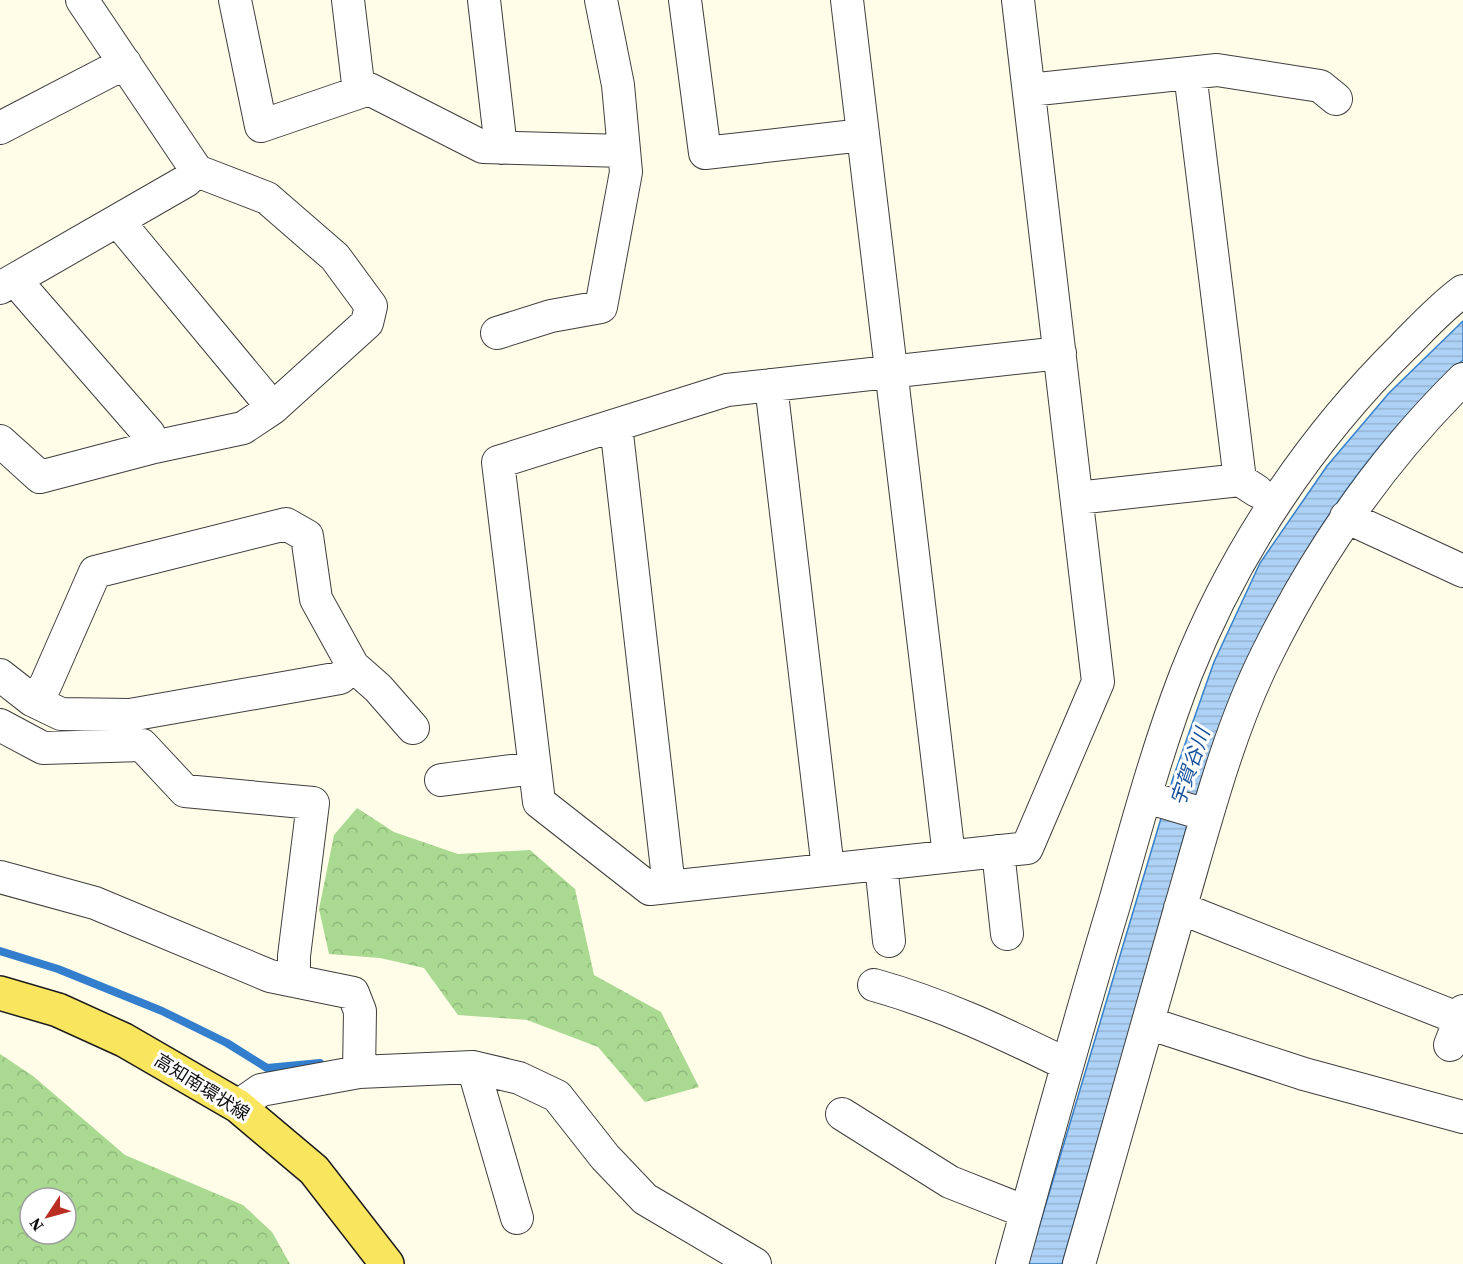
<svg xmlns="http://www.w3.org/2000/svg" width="1463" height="1264" font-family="'Source Serif 4','Noto Sans JP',serif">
<defs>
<pattern id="forest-crowns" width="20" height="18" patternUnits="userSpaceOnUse" patternTransform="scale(1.5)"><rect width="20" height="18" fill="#aad992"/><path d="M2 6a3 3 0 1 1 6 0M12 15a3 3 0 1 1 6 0" fill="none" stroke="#91b97d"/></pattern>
<pattern id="water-rules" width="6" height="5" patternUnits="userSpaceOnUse" patternTransform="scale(1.5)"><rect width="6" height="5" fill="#add2f6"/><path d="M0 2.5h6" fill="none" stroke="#94b3d2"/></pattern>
</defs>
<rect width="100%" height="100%" fill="#fffde8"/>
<path fill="url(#forest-crowns)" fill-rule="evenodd" d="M357 808 394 832 458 854 530 850 575 889 594 975 661 1012 699 1087 645 1102 598 1047 527 1020 458 1015 424 968 380 958 329 954 319 909 334 835Z
M0 1054 33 1076 125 1155 243 1205 272 1232 290 1264H0ZM30 1198H66V1234H30Z"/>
<path fill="url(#water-rules)" stroke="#347fcd" stroke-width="1.5" d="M1463 321V360C1342 466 1259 615 1206 765 1185 824 1171 888 1153 949 1123 1054 1093 1159 1062 1264H1028L1173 778 1214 662 1260 563 1327 466 1389 393Z"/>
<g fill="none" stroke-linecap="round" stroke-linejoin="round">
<path stroke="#347fcd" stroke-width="8" d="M0 951 58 969 162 1011 227 1043 267 1068 320 1063"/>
<defs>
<path id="minor" d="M235 0 261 126 369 89 483 147 624 151
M348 0 359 92
M484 0 501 148
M685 0 705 153 863 135
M847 0 949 856
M1018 0 1098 682 1027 848 650 889 539 802 498 462 727 390 1060 353
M1190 73 1240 480
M1029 90 1217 70 1320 86 1336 99
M0 128 125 63
M118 221 273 408
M15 280 149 434 154 447
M0 288 186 181 197 171
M497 333 551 316 601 307 626 172 618 85 601 0
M771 385 828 869
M616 425 669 887
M0 441 40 477 154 447 243 428 273 408 367 323 371 306 335 257 267 198 197 171 82 0
M1077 498 1240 480 1257 491
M1346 517 1463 571
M0 675 32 700 61 714 130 715 340 678 353 666
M32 700 45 686 95 572 286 524 307 536 316 599 353 666 378 688 413 728
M0 725 43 748 142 745 185 791 313 803 294 956V981
M441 780 535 768
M1146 797 1207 815
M998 851 1007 934
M881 864 889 941
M0 877 95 903 270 976 353 993 360 1011 359 1072
M1180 908 1460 1019
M874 985C942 1004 1003 1033 1066 1064
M1148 1023 1304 1074 1463 1117
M1450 1045 1463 1011
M473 1067 517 1218
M238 1106 261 1090 359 1072 473 1067 519 1078 557 1096 605 1157 645 1199 755 1264
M842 1114 950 1182 1026 1212
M1012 1264C1045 1144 1078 1024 1114 905 1136 828 1157 749 1186 674 1234 552 1310 439 1403 347 1422 328 1441 307 1463 291
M1079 1264C1113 1146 1146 1028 1180 909 1205 824 1227 734 1267 654 1317 553 1383 458 1463 379"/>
<path id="major" d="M0 993 58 1010 124 1040 238 1106 314 1170 387 1264"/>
</defs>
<use href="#minor" stroke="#3e3e3e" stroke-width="34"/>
<use href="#major" stroke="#1c1c1c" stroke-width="36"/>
<use href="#minor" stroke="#fff" stroke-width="32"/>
<use href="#major" stroke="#f9e65e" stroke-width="33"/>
</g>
<g text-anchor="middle" stroke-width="6" stroke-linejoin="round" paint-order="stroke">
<g font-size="18" fill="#0b0b0b" stroke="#fff">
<text transform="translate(202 1087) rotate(32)" y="6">高知南環状線</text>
</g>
<g font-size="20" font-style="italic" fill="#15519c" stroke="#fff">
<text transform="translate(1190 767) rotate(-71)" y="7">宇賀谷川</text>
</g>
</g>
<g transform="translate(48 1216) rotate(234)"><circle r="28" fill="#ffffff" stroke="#9d9d9d" stroke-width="1.5"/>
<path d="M0-4.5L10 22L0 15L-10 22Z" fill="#ba2d23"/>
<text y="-9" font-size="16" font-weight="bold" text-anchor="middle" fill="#0b0b0b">N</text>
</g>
</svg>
